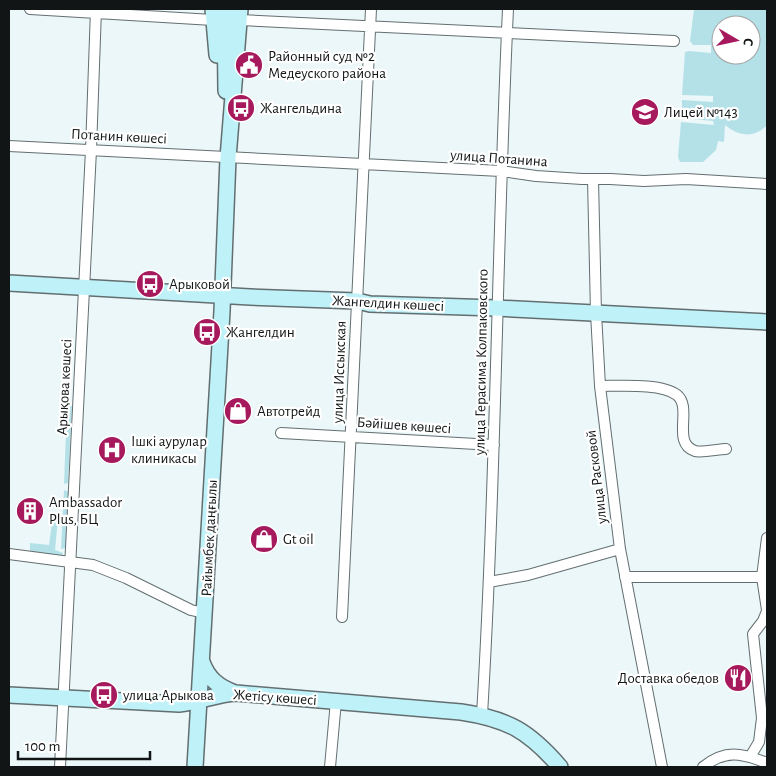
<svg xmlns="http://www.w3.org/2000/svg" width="776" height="776" font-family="'Alegreya Sans',sans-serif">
<rect width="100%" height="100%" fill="#ebf7f9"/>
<path fill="#b4e1e8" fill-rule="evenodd" d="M694 9H767V125C755 139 738 136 725 125L724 142 718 141 716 150 703 162H680L678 157 681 122 714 125 713 121 682 118V100L713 102V96L682 95 685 52 689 51 711 53V45H693L690 41ZM721 25H751V55H721Z
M67 405 72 406 68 483 64 484Z
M64 490 69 492 66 548 61 549Z
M53 516 58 518 55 550 63 553 62 557 30 554V543L49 545Z"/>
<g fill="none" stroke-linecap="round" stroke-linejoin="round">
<defs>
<path id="minor" d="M30 9 213 20
M240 20 674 41
M9 146 501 171 536 176 582 179H610L644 181 686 179 767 184
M593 179 596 313 600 386 620 549 662 767
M600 386C620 386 662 383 677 395 693 408 671 443 695 451 701 453 719 449 726 449
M281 433 494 445
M767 538 762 577 767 610
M9 554 93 565 126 578 191 610 204 613
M625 577H762
M489 582 528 575 620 549
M342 617 371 9
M482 715C496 480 497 244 508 9
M750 757 759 742 762 718 753 634 763 621 767 611
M60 767 91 150 96 9
M330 767 336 701
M703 767C725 749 742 753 767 763"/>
<path id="secondary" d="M213 9 217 55
M225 9 226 91
M9 283 250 297 357 301 370 304 496 308 767 322
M202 662C208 679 219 687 235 693
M9 695 179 704C199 702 217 694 236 693L461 712C508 719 529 731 560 767
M195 767 222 311 228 158 240 9"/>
</defs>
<use href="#minor" stroke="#636e70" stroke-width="12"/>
<use href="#secondary" stroke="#636e70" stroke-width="18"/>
<use href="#minor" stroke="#fff" stroke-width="10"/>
<use href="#secondary" stroke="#bff2f8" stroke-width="15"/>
</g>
<defs>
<symbol id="civic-disc" viewBox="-11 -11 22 22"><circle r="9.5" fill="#a6195c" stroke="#fff"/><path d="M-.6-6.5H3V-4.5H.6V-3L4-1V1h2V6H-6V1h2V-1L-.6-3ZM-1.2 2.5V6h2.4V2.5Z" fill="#fff"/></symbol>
<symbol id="bus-disc" viewBox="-11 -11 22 22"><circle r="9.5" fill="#a6195c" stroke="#fff"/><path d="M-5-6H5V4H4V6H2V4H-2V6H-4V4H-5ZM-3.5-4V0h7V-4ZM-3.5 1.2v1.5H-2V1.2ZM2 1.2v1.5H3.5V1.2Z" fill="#fff"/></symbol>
<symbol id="school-disc" viewBox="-11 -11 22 22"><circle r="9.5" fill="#a6195c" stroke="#fff"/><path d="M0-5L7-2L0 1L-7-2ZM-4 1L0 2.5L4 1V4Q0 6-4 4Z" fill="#fff"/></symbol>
<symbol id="shop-disc" viewBox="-11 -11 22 22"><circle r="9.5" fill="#a6195c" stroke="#fff"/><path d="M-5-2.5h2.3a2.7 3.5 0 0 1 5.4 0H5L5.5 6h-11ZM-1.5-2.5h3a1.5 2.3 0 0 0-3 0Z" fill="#fff"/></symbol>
<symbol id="hospital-disc" viewBox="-11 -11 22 22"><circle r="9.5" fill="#a6195c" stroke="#fff"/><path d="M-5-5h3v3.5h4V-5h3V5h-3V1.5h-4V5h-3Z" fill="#fff"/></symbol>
<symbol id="building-disc" viewBox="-11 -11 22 22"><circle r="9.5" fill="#a6195c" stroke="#fff"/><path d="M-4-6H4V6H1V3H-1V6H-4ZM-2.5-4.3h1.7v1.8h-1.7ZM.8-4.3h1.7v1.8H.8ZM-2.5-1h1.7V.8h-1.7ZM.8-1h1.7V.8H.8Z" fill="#fff"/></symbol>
<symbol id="restaurant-disc" viewBox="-11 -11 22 22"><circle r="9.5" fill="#a6195c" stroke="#fff"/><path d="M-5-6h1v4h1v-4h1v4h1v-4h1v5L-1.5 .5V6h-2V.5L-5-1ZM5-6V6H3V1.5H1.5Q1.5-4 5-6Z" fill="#fff"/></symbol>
</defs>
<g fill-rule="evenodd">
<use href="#civic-disc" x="233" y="49" width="32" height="32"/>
<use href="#bus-disc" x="225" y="92" width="32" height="32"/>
<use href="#school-disc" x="629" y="96" width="32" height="32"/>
<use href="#bus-disc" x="134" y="268" width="32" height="32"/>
<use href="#bus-disc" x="191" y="316" width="32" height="32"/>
<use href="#shop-disc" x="222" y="395" width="32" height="32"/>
<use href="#hospital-disc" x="96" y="434" width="32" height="32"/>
<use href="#building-disc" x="14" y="495" width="32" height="32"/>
<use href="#shop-disc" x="248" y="523" width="32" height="32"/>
<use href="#restaurant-disc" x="722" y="662" width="32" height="32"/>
<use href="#bus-disc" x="88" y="679" width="32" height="32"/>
</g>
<g text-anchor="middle" stroke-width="4.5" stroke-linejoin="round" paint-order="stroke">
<g font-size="15" fill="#111516" stroke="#fff" text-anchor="start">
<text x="268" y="61">Районный суд №2<tspan x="268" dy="17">Медеуского района</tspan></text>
<text x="260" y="113">Жангельдина</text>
<text x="664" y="117">Лицей №143</text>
<text x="169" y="289">Арыковой</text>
<text x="226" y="337">Жангелдин</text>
<text x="257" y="416">Автотрейд</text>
<text x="131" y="446">Ішкі аурулар<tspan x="131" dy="17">клиникасы</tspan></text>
<text x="49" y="507">Ambassador<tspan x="49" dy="17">Plus, БЦ</tspan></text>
<text x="283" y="544">Gt oil</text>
<text x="719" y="683" text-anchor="end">Доставка обедов</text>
<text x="123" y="700">улица Арыкова</text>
</g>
<g font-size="15" fill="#111516" stroke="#fff">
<text transform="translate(119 136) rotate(3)" y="5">Потанин көшесі</text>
<text transform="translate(499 158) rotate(4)" y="5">улица Потанина</text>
<text transform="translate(388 303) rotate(3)" y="5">Жангелдин көшесі</text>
<text transform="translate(481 362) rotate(-89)" y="5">улица Герасима Колпаковского</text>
<text transform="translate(339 372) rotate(-88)" y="5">улица Иссыкская</text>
<text transform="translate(64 387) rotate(-87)" y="5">Арықова көшесі</text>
<text transform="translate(404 425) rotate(4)" y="5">Бәйішев көшесі</text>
<text transform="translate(596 477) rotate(-97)" y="5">улица Расковой</text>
<text transform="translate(209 538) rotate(-87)" y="5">Райымбек даңғылы</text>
<text transform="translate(275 697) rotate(4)" y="5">Жетісу көшесі</text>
</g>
</g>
<rect width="776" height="776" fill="none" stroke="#111516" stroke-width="20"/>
<g transform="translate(736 40) rotate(99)"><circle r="24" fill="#ffffff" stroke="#a0a1a2"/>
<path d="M0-4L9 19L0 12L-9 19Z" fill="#a6195c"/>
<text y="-8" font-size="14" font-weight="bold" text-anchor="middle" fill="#111516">С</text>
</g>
<path d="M18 751v8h132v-8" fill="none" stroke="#111516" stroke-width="2.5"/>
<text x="25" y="751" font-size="15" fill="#111516" stroke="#ffffff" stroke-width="4" paint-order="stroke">100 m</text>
</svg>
